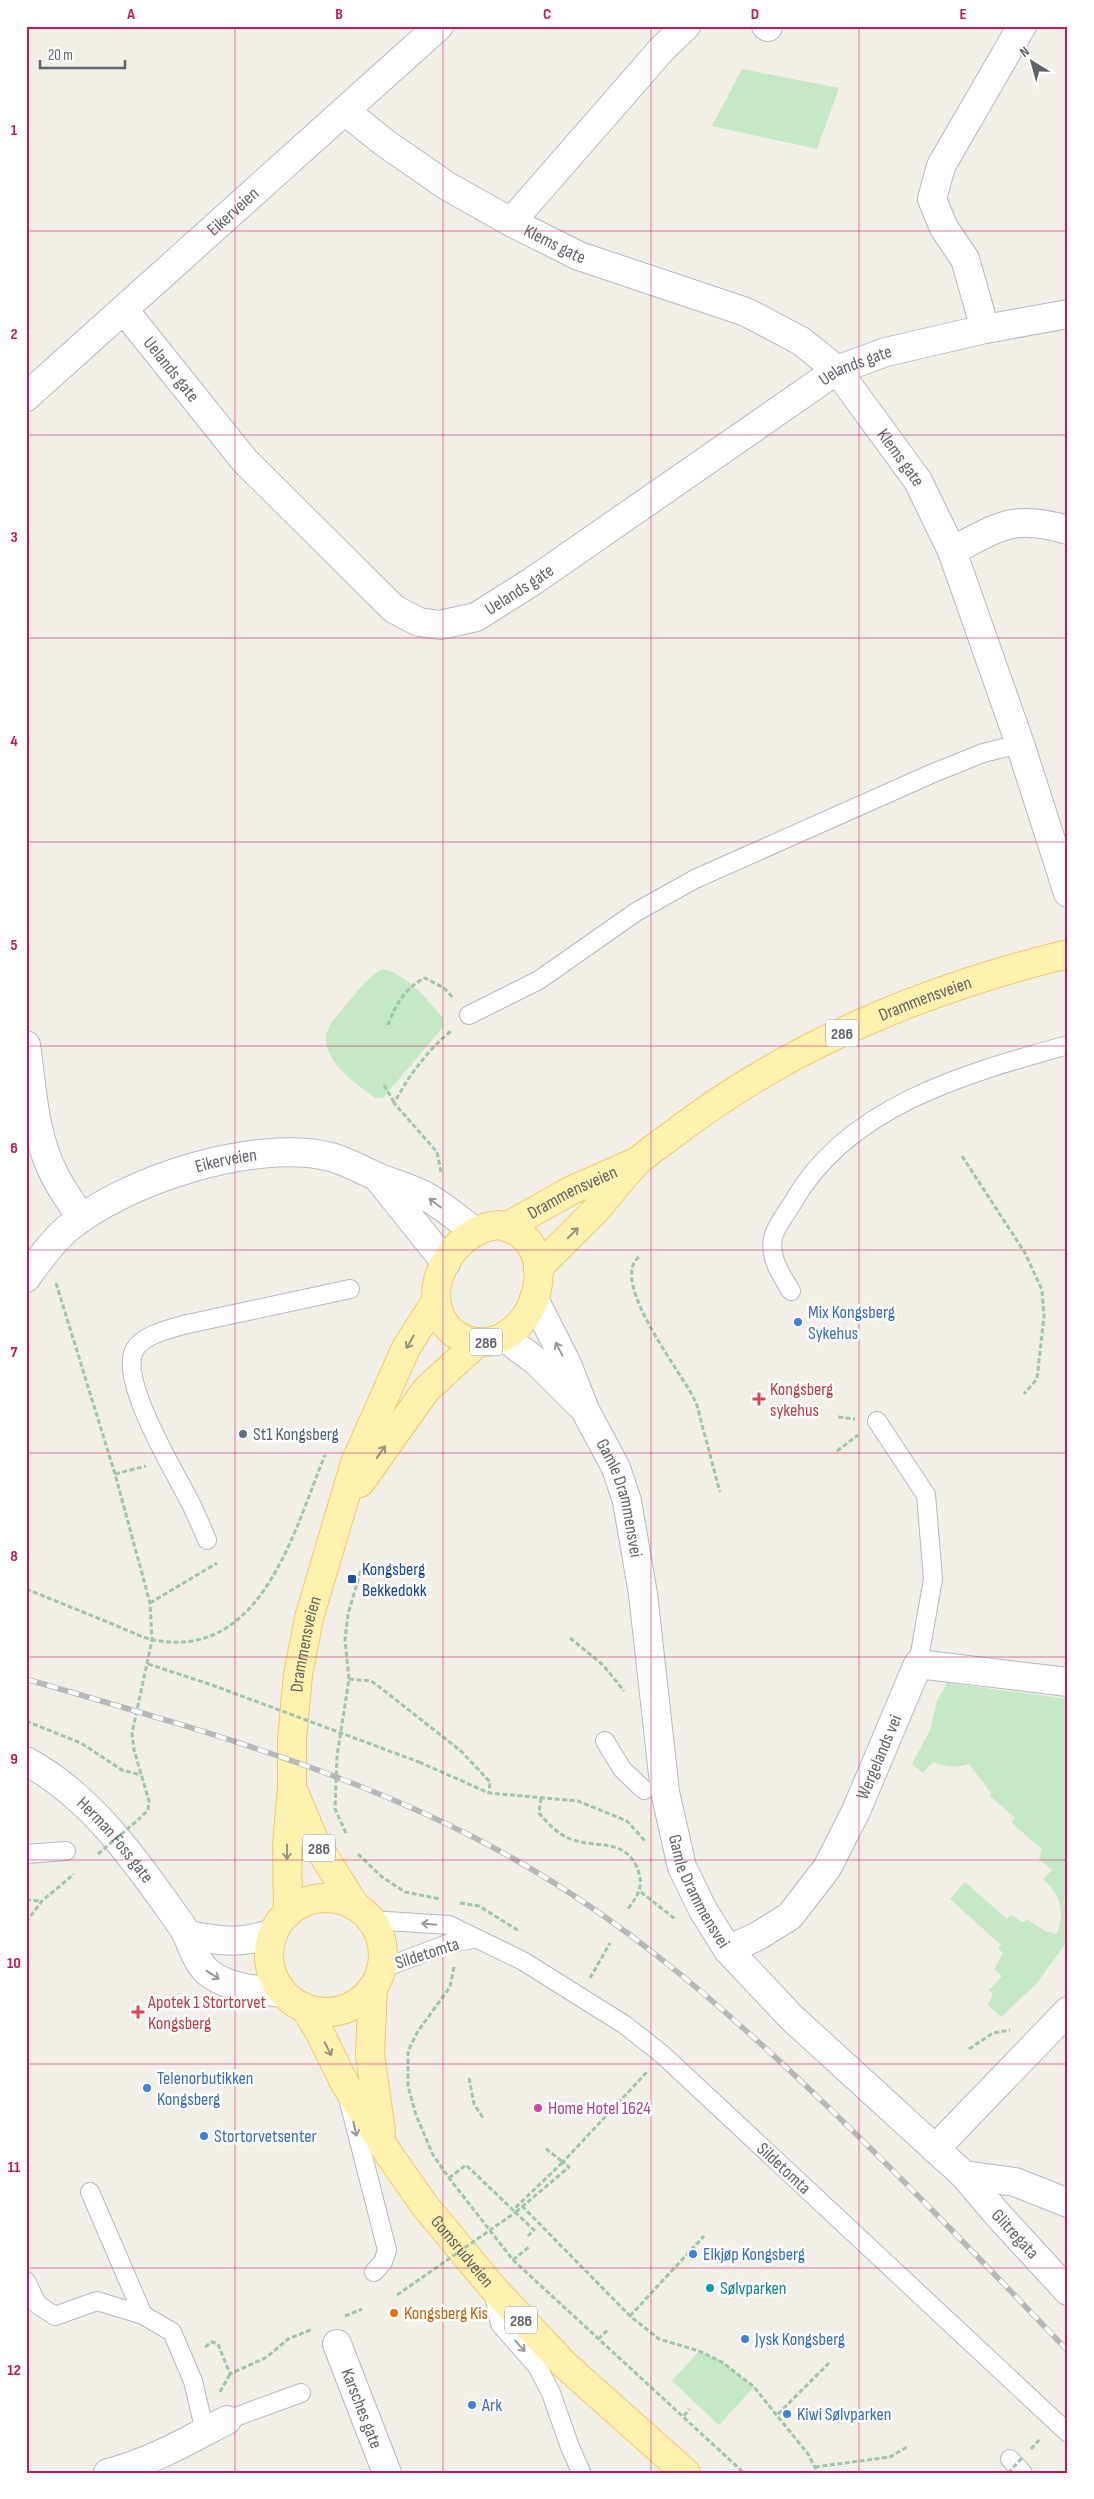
<svg xmlns="http://www.w3.org/2000/svg" width="1094" height="2499" font-family="'Sofia Sans Condensed',sans-serif">
<rect width="100%" height="100%" fill="#f1efe8"/>
<path fill="#c5e8c5" d="M742 69 839 88 817 149 712 126Z
M383 969C407 975 427 999 443 1018V1027L383 1098H375C356 1083 317 1059 328 1029 332 1020 341 1011 347 1004 358 990 367 977 383 969Z
M947 1683 1068 1699V1940L1037 1983 1001 2017 988 2005 993 1994 989 1990 1002 1976 994 1969 1003 1953 998 1949 1001 1945 950 1899 965 1882 1007 1919 1011 1915 1022 1922 1028 1920 1045 1931 1057 1934C1065 1910 1061 1896 1043 1879L1052 1870 1039 1859 1042 1849 1014 1825 1012 1822 1015 1818 990 1796 991 1793 969 1764C957 1768 945 1767 933 1762L923 1773 912 1764 930 1730 937 1701Z
M699 2351 722 2362 754 2387 719 2425 672 2381Z"/>
<g fill="none" stroke-linecap="round" stroke-linejoin="round">
<defs>
<path id="service" d="M469 1015 539 980 636 912 695 879 931 774 983 753 1020 744
M791 1291C781 1275 769 1257 773 1238 775 1227 786 1214 792 1204 846 1106 967 1073 1068 1045
M877 1421 926 1495 933 1579 918 1664
M207 1540C202 1528 197 1516 191 1504 177 1475 117 1379 135 1349 145 1334 167 1330 183 1325L350 1289
M605 1741 622 1769 644 1790
M26 1854 66 1851
M370 1920 449 1925 523 1961 625 2025 663 2055 1068 2433
M381 1969 450 1943 474 1939
M349 2102 387 2250 383 2262 374 2272
M90 2192 143 2315 172 2332 193 2381 205 2432
M26 2281 37 2304 55 2316 97 2301 143 2315
M493 2289 500 2324 537 2366 551 2393 570 2447 581 2472
M227 2420 301 2393
M1010 2459 1023 2473"/>
<g id="minor">
<path d="M766 26 768 27"/>
<path id="s1" d="M345 111 385 143 447 186 511 222 579 256 746 312 801 341 837 370 918 481 952 551 1020 744 1068 893"/>
<path d="M511 222 662 49 686 26"/>
<path id="s2" d="M124 310 245 461 394 609 419 622 440 625 476 617 533 581 837 370 886 352 985 329 1068 314"/>
<path d="M985 329 965 259 944 228 932 199 941 166 1022 26"/>
<path id="s3" d="M26 397 439 26"/>
<path d="M952 551C1000 526 1013 514 1068 530"/>
<path d="M26 1045C32 1087 34 1134 53 1172 61 1189 72 1203 81 1218"/>
<path id="s4" d="M534 1299 567 1364 585 1410 616 1468 627 1501 643 1594 665 1792 682 1867 703 1910 728 1950 791 2017 964 2175 1015 2182 1068 2203"/>
<path d="M504 1337 537 1362 579 1404"/>
<path id="s5" d="M728 1950 758 1936 790 1916 827 1868 856 1811 918 1664 1068 1682"/>
<path d="M935 2149 1068 2011"/>
<path id="s6" d="M964 2175 998 2215 1068 2291"/>
<path id="s7" d="M337 2344 387 2473"/>
<path d="M108 2473C151 2462 189 2440 227 2420"/>
</g>
<g id="secondary">
<path d="M378 1178 446 1263"/>
<path id="s8" d="M26 1278C38 1261 51 1243 67 1229 125 1180 256 1138 331 1157 349 1162 363 1171 380 1178 394 1184 411 1188 425 1196 443 1205 458 1220 475 1231"/>
<path id="s9" d="M26 1761C94 1798 138 1864 182 1926 192 1941 195 1963 210 1974 231 1989 259 1990 283 1993"/>
<path d="M188 1935C219 1941 244 1945 274 1932"/>
</g>
<g id="primary">
<path d="M499 1225C569 1238 537 1351 474 1342 458 1339 446 1329 440 1315 424 1277 460 1227 499 1225Z"/>
<path id="s10" d="M506 1227 570 1191 631 1164"/>
<path id="s11" d="M538 1268C556 1250 574 1232 592 1214 608 1197 622 1177 639 1160 653 1148 670 1137 684 1126 797 1042 932 987 1068 954"/>
<path d="M360 1483 426 1390 478 1342"/>
<path d="M294 1792 314 1840 355 1906"/>
<circle cx="326" cy="1955" r="57"/>
<path id="s12" d="M288 1913 287 1845 292 1786V1739L298 1675 309 1618 355 1463 406 1348 436 1301"/>
<path d="M373 1987 370 2055 381 2131"/>
<path id="s13" d="M304 2007 319 2031 344 2082 388 2153 425 2206 493 2288 565 2365 686 2473"/>
</g>
</defs>
<use href="#service" stroke="#b5b8bc" stroke-width="20"/>
<use href="#minor" stroke="#b5b8bc" stroke-width="30"/>
<use href="#secondary" stroke="#b6babf" stroke-width="30"/>
<use href="#primary" stroke="#f2c960" stroke-width="30"/>
<path stroke="#9cc7a9" stroke-width="3" stroke-dasharray="5 2.5" stroke-linecap="butt" d="M388 1025C395 1005 406 987 425 978L444 988 453 998
M384 1085 394 1102
M962 1156 1025 1253 1042 1290 1044 1316 1037 1379 1024 1394
M441 1172 437 1152 394 1103C410 1074 427 1051 452 1030
M639 1257C608 1281 683 1374 694 1399 699 1408 700 1419 703 1429 709 1450 714 1471 720 1492
M56 1283 115 1474 150 1603 152 1640 132 1733 134 1750 149 1801 148 1810 139 1819
M838 1417 855 1419
M837 1451 858 1435
M115 1474 146 1466
M26 1589C56 1601 85 1613 115 1625 127 1630 140 1637 154 1640 262 1661 294 1530 325 1455
M150 1603 217 1563
M570 1638 603 1665 624 1691
M148 1664 212 1685
M349 1679 371 1681 377 1685 461 1751 490 1782 489 1793
M26 1721 81 1743 122 1770 141 1775
M419 1762 489 1793 578 1801 627 1821 646 1842
M541 1798 539 1813C547 1823 557 1833 568 1838 595 1850 625 1836 638 1870 644 1887 638 1895 628 1909
M346 1833 335 1809 337 1756 349 1679 345 1640 348 1614 361 1570
M358 1854 382 1877 405 1892 440 1899
M641 1892 675 1919
M26 1900 42 1901
M460 1903 479 1906 519 1931
M26 1922 42 1901 74 1874
M454 1967 450 1987 418 2031 408 2051V2086L416 2115 433 2155 449 2178 513 2260 744 2473
M590 1978 610 1943
M969 2049 993 2033 1010 2030
M469 2078 474 2104 483 2118
M449 2178 466 2165 513 2210 563 2162 545 2148
M522 2206 630 2316 659 2339 699 2351 722 2362 754 2387 808 2454 818 2473
M515 2212 534 2230 528 2236
M516 2212 569 2167 563 2162 647 2072
M513 2260 529 2247
M345 2316 362 2309
M630 2316 704 2236
M598 2339 609 2329
M205 2347 212 2342 218 2344 230 2374 267 2357 288 2339 313 2329
M220 2392 230 2374
M778 2414 829 2363
M684 2416 689 2409
M1031 2449 1040 2439
M815 2467 890 2457 909 2446"/>
<use href="#service" stroke="#fff" stroke-width="18"/>
<use href="#minor" stroke="#fff" stroke-width="28"/>
<use href="#secondary" stroke="#fff" stroke-width="28"/>
<use href="#primary" stroke="#fff2af" stroke-width="28"/>
<defs>
<path id="rail" d="M26 1679C193 1728 362 1773 514 1859 622 1920 715 2000 804 2084 895 2170 982 2261 1068 2351"/>
</defs>
<use href="#rail" stroke="#b6b7b8" stroke-width="5.5"/>
<use href="#rail" stroke="#fff" stroke-width="4" stroke-dasharray="11" stroke-linecap="butt"/>
<path stroke="#9cc7a9" stroke-width="3" stroke-dasharray="5 2.5" stroke-linecap="butt" d="M212 1685 419 1762
M98 1854 139 1819
M397 2295 516 2212
M1008 2473 1022 2458"/>
</g>
<defs><path id="oneway-shaft" d="M-6 0H5M1.5-3L5.5 0L1.5 3" fill="none" stroke-width="1.6" stroke-linecap="round" stroke-linejoin="round" transform="scale(1.25)"/></defs>
<g stroke="#979a9d">
<use href="#oneway-shaft" transform="translate(435 1203) rotate(-143)"/>
<use href="#oneway-shaft" transform="translate(559 1349) rotate(-118)"/>
<use href="#oneway-shaft" transform="translate(429 1924) rotate(-175)"/>
<use href="#oneway-shaft" transform="translate(213 1975) rotate(33)"/>
<use href="#oneway-shaft" transform="translate(355 2129) rotate(77)"/>
<use href="#oneway-shaft" transform="translate(520 2346) rotate(48)"/>
</g>
<g stroke="#979581">
<use href="#oneway-shaft" transform="translate(573 1233) rotate(-45)"/>
<use href="#oneway-shaft" transform="translate(410 1342) rotate(120)"/>
<use href="#oneway-shaft" transform="translate(381 1452) rotate(-55)"/>
<use href="#oneway-shaft" transform="translate(287 1852) rotate(90)"/>
<use href="#oneway-shaft" transform="translate(328 2049) rotate(63)"/>
</g>
<path fill="none" stroke="#c2185b" stroke-width="1" stroke-opacity="0.55" d="M235 26V2473M443 26V2473M651 26V2473M859 26V2473M26 231H1068M26 435H1068M26 638H1068M26 842H1068M26 1046H1068M26 1250H1068M26 1453H1068M26 1657H1068M26 1860H1068M26 2064H1068M26 2268H1068"/>
<g fill="#3f7fe0" stroke="#fff" stroke-width="2">
<circle cx="798" cy="1322" r="5"/>
<circle cx="147" cy="2088" r="5"/>
<circle cx="204" cy="2136" r="5"/>
<circle cx="693" cy="2254" r="5"/>
<circle cx="745" cy="2339" r="5"/>
<circle cx="472" cy="2405" r="5"/>
<circle cx="787" cy="2414" r="5"/>
</g>
<g fill="#e0444e" stroke="#fff" stroke-width="2">
<path d="M756.5 1391.5h5v5h5v5h-5v5h-5v-5h-5v-5h5z"/>
<path d="M135.5 2004.5h5v5h5v5h-5v5h-5v-5h-5v-5h5z"/>
</g>
<circle fill="#5c6f8a" stroke="#fff" stroke-width="2" cx="243" cy="1434" r="5"/>
<rect fill="#1a4fb4" stroke="#fff" stroke-width="2" x="347" y="1574" width="10" height="10" rx="2.5"/>
<circle fill="#d1479c" stroke="#fff" stroke-width="2" cx="538" cy="2108" r="5"/>
<circle fill="#0f9aa8" stroke="#fff" stroke-width="2" cx="710" cy="2288" r="5"/>
<circle fill="#e8710a" stroke="#fff" stroke-width="2" cx="394" cy="2313" r="5"/>
<g text-anchor="middle" stroke-width="5" stroke-linejoin="round" paint-order="stroke">
<g fill="#fff" stroke="#8f9295" stroke-width="1">
<rect x="826" y="1019.5" width="32" height="27" rx="4"/>
<rect x="470" y="1328.5" width="32" height="27" rx="4"/>
<rect x="303" y="1834.5" width="32" height="27" rx="4"/>
<rect x="505" y="2306.5" width="32" height="27" rx="4"/>
</g>
<g font-size="16" font-weight="bold" fill="#5f6368">
<text x="842" y="1039">286</text>
<text x="486" y="1348">286</text>
<text x="319" y="1854">286</text>
<text x="521" y="2326">286</text>
</g>
<g font-size="18" fill="#5f6368" stroke="#fff">
<text dy="6" stroke="none"><textPath href="#s3" startOffset="278">Eikerveien</textPath></text>
<text dy="6" stroke="none"><textPath href="#s1" startOffset="249">Klems gate</textPath></text>
<text dy="6" stroke="none"><textPath href="#s2" startOffset="946">Uelands gate</textPath></text>
<text dy="6" stroke="none"><textPath href="#s2" startOffset="76">Uelands gate</textPath></text>
<text dy="6" stroke="none"><textPath href="#s1" startOffset="669">Klems gate</textPath></text>
<text dy="6" stroke="none"><textPath href="#s2" startOffset="541">Uelands gate</textPath></text>
<text dy="6" stroke="none"><textPath href="#s11" startOffset="478">Drammensveien</textPath></text>
<text dy="6" stroke="none"><textPath href="#s8" startOffset="239">Eikerveien</textPath></text>
<text dy="6" stroke="none"><textPath href="#s10" startOffset="75">Drammensveien</textPath></text>
<text dy="6" stroke="none"><textPath href="#s4" startOffset="218">Gamle Drammensvei</textPath></text>
<text dy="6" stroke="none"><textPath href="#s12" startOffset="270">Drammensveien</textPath></text>
<text dy="6" stroke="none"><textPath href="#s5" startOffset="254">Wergelands vei</textPath></text>
<text dy="6" stroke="none"><textPath href="#s9" startOffset="120">Herman Foss gate</textPath></text>
<text dy="6" stroke="none"><textPath href="#s4" startOffset="622">Gamle Drammensvei</textPath></text>
<text transform="translate(427 1953) rotate(-18)" y="6">Sildetomta</text>
<text transform="translate(784 2168) rotate(43)" y="6">Sildetomta</text>
<text dy="6" stroke="none"><textPath href="#s6" startOffset="78">Glitregata</textPath></text>
<text dy="6" stroke="none"><textPath href="#s13" startOffset="292">Gomsrudveien</textPath></text>
<text dy="6" stroke="none"><textPath href="#s7" startOffset="69">Karsches gate</textPath></text>
</g>
<g font-size="18" fill="#366cbe" stroke="#fff" text-anchor="start">
<text x="808" y="1318">Mix Kongsberg<tspan x="808" dy="21">Sykehus</tspan></text>
<text x="157" y="2084">Telenorbutikken<tspan x="157" dy="21">Kongsberg</tspan></text>
<text x="214" y="2142">Stortorvetsenter</text>
<text x="703" y="2260">Elkjøp Kongsberg</text>
<text x="755" y="2345">Jysk Kongsberg</text>
<text x="482" y="2411">Ark</text>
<text x="797" y="2420">Kiwi Sølvparken</text>
</g>
<g font-size="18" fill="#be3a42" stroke="#fff" text-anchor="start">
<text x="770" y="1395">Kongsberg<tspan x="770" dy="21">sykehus</tspan></text>
<text x="148" y="2008">Apotek 1 Stortorvet<tspan x="148" dy="21">Kongsberg</tspan></text>
</g>
<g font-size="18" fill="#4e5e75" stroke="#fff" text-anchor="start">
<text x="253" y="1440">St1 Kongsberg</text>
</g>
<g font-size="18" fill="#164399" stroke="#fff" text-anchor="start">
<text x="362" y="1575">Kongsberg<tspan x="362" dy="21">Bekkedokk</tspan></text>
</g>
<g font-size="18" fill="#b23c85" stroke="#fff" text-anchor="start">
<text x="548" y="2114">Home Hotel 1624</text>
</g>
<g font-size="18" fill="#0d838f" stroke="#fff" text-anchor="start">
<text x="720" y="2294">Sølvparken</text>
</g>
<g font-size="18" fill="#c56008" stroke="#fff" text-anchor="start">
<text x="404" y="2319">Kongsberg Kis</text>
</g>
</g>
<rect width="1094" height="2499" fill="none" stroke="#ffffff" stroke-width="55"/>
<g transform="translate(1032 62) rotate(323)" stroke="#ffffff" stroke-width="4" paint-order="stroke">
<path d="M0-4L9 19L0 12L-9 19Z" fill="#5f6368"/>
<text y="-8" font-size="14" font-weight="bold" text-anchor="middle" fill="#5f6368">N</text>
</g>
<path d="M40 60v8h85v-8" fill="none" stroke="#5f6368" stroke-width="2.5"/>
<text x="48" y="60" font-size="15" fill="#5f6368" stroke="#ffffff" stroke-width="4" paint-order="stroke">20 m</text>
<rect x="28" y="28" width="1038" height="2444" fill="none" stroke="#c2185b" stroke-width="2"/>
<g font-size="16" text-anchor="middle" font-weight="bold" fill="#c2185b">
<text x="131" y="19">A</text>
<text x="339" y="19">B</text>
<text x="547" y="19">C</text>
<text x="755" y="19">D</text>
<text x="963" y="19">E</text>
<text x="14" y="135">1</text>
<text x="14" y="339">2</text>
<text x="14" y="542">3</text>
<text x="14" y="746">4</text>
<text x="14" y="950">5</text>
<text x="14" y="1153">6</text>
<text x="14" y="1357">7</text>
<text x="14" y="1561">8</text>
<text x="14" y="1764">9</text>
<text x="14" y="1968">10</text>
<text x="14" y="2172">11</text>
<text x="14" y="2375">12</text>
</g>
</svg>
